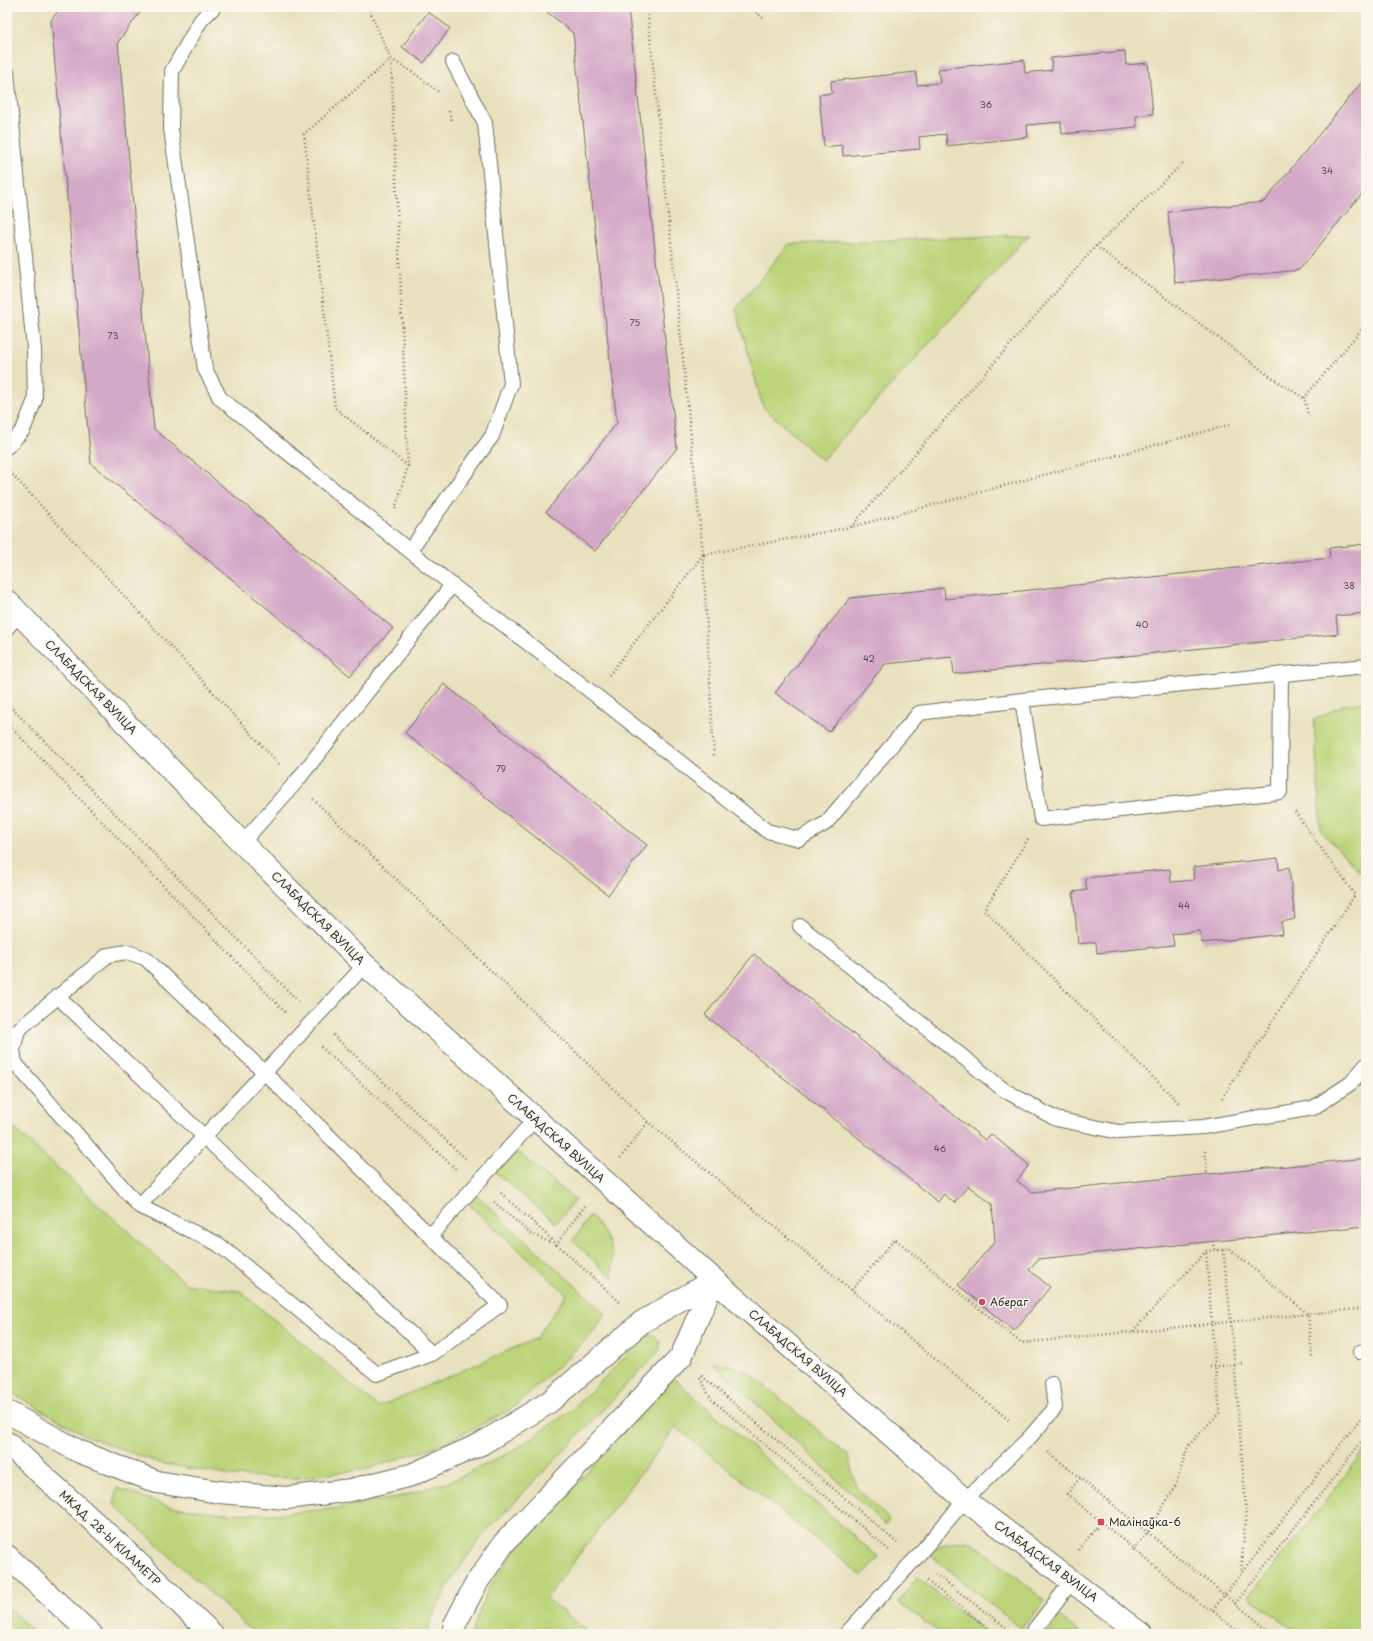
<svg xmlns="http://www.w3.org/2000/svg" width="1373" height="1641" font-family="'Playpen Sans',sans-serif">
<rect width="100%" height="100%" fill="#fbf7ec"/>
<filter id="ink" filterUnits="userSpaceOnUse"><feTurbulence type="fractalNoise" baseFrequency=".025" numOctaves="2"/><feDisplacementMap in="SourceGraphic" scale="8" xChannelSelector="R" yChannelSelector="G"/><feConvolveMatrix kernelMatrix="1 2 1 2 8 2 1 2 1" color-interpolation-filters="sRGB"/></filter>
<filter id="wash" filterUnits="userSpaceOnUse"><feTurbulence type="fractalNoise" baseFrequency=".012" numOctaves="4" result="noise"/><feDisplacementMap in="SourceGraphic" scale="16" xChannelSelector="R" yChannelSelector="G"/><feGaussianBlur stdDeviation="0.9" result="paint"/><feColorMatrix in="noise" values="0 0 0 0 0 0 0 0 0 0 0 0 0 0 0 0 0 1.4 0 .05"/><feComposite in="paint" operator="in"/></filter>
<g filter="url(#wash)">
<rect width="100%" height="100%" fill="#e8e1be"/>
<path fill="#bbd479" stroke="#738052" d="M1029 235 822 460 763 407 736 309 789 244Z
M1366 702V878L1321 831 1314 720 1343 705Z
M7 1122 186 1284 240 1291 378 1407 535 1339 567 1294 467 1203 475 1194 606 1314 589 1337 512 1409 438 1446 367 1469 299 1478 231 1476 159 1463 89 1437 17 1396 7 1388Z
M509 1151 518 1152 575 1200 556 1223 490 1168Z
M590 1215C610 1238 614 1247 612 1278L573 1241Z
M647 1335 654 1336 660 1342V1350L481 1537 454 1575 435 1610 426 1634H255L114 1505 117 1488 168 1506 222 1513 279 1514 340 1508 395 1498 449 1482 513 1451 572 1410Z
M713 1363 730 1365 748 1372 848 1455 856 1487 889 1519 885 1525Z
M673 1378 879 1558 862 1576 676 1427 546 1598 591 1634H471L487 1591 512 1554Z
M1366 1449V1621L1356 1634H1301L1249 1597Z
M965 1541 974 1543 1045 1601 1021 1629 928 1553 941 1546Z
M917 1577 988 1634H941L898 1602Z
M7 1607 36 1634H7Z
M1059 1617 1082 1634H1046Z"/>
<g id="blocks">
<path fill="#d4a9c7" d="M61 7H144L118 42 154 429 393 628 350 676 91 464 51 20Z
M541 7H628L677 448 595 551 546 512 617 423 573 33Z
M428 12 450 28 424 63 402 47Z
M1125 51 1126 65 1148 63 1153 114 1136 116 1137 127 1062 134 1061 122 1027 125 1028 137 947 146 946 134 919 137 920 149 843 156 842 145 824 147 819 95 832 93 831 81 916 72 917 85 940 83 938 69 1024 60 1025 73 1052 70 1051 58Z
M1366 77V189L1299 270 1175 283 1168 212 1264 202Z
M1366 544V613L1336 616 1338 634 954 674 952 657 885 664 829 732 775 693 850 598 944 588 945 599 1330 558 1329 548Z
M444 684 647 845 608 895 405 733Z
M1278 858 1279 870 1289 867 1295 919 1281 922 1283 934 1202 943 1200 931 1172 934 1174 945 1097 953 1096 942 1078 944 1073 892 1087 890 1085 878 1170 869 1171 882 1194 880 1193 867Z
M754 954 985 1140 991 1134 1029 1165 1017 1181 1032 1192 1366 1158V1226L1038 1259 1029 1270 1050 1287 1014 1331 958 1285 995 1241 992 1204 968 1186 954 1203 944 1194 938 1202 705 1015Z"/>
</g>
</g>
<g filter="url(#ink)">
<use href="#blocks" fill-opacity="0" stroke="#6d6b5e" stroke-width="1"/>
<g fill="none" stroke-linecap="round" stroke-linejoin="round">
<defs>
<path id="lane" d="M214 7 201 20 172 71 171 129 205 369 220 398 452 585 296 782 242 843
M7 72 34 349 35 400 23 430 7 447
M410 550 492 436 511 384 485 123 453 62
M452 585 594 694 767 831 799 839 826 823 919 713 1022 700 1366 666
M7 628 19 614
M1022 700 1041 819 1280 792 1281 674
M800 926 1004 1090 1056 1119 1119 1132 1203 1127 1313 1108 1351 1083 1366 1065
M127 952 145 958 265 1073 500 1305 432 1354 377 1374 218 1244 139 1206 15 1063 13 1050 18 1030 108 955Z
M57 996 432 1354
M139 1206 365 965
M430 1236 535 1119
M1360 1352 1366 1350
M846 1634 915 1559 965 1500 1030 1437 1055 1408 1052 1384
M1031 1634 1072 1581"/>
<path id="secondary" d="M7 601 242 843 365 965 714 1280 965 1500 1141 1634"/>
<path id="highway" d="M7 1412 78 1451 157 1482 219 1492 286 1498 351 1490 411 1475 481 1444 548 1403 642 1322 714 1280
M7 1443 114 1540 212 1634
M7 1556 91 1634
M453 1634 455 1624 477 1582 504 1543 681 1357 714 1280"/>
</defs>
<use href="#lane" stroke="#6d6b5e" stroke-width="16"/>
<use href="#secondary" stroke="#6d6b5e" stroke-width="24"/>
<use href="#highway" stroke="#6d6b5e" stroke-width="24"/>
<path stroke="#6d6b5e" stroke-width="2.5" stroke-dasharray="1 3" stroke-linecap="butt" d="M368 7 391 59 408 466 395 509
M647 7 703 555 851 527 1229 425
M750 7 764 19
M449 111 452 122
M1096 246 1271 377 1304 398 1309 418
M1304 398 1366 324
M408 466 335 408 304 134 391 59 415 74 440 93
M10 472 279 764
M851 527 1096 246 1184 162
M609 675 703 555 714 758
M7 703 298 1001
M7 723 286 1013
M313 799 648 1122 1010 1421
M1028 839 984 910 1179 1103
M333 1035 466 1159
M321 1047 457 1170
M1222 1098 1355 895 1295 812
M1205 1151 1207 1174
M620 1158 648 1122
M501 1193 621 1303
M494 1202 531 1234 556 1245 586 1204
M1212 1241 1215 1251
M1223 1250 1231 1322 1246 1509 1241 1573
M852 1290 895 1239 1021 1343 1366 1308
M1133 1331 1206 1251 1230 1249 1308 1314 1312 1357
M1210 1367 1244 1364
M702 1376 897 1543
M700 1378 711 1399 889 1550
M1048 1452 1273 1634
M1080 1478 1067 1494 1202 1605 1213 1610 1240 1634
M1078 1550 1101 1522
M1133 1550 1147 1533 1175 1487 1188 1446 1220 1412 1215 1366 1206 1251
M935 1574 1008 1629
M927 1581 995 1634
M1235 1604 1366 1436
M1213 1610 1366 1411"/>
<use href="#lane" stroke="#fff" stroke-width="14"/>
<use href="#secondary" stroke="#fff" stroke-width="22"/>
<use href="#highway" stroke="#fff" stroke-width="22"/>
</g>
</g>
<g fill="#d1495b" stroke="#fbf7ec" stroke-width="1.5">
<circle cx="982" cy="1302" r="4"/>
<rect x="1097" y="1518" width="8" height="8" rx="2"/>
</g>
<g text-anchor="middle" stroke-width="3" stroke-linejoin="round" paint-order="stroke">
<g font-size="9" fill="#554a52">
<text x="986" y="108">36</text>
<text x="1327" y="174">34</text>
<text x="635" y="326">75</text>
<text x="113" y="339">73</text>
<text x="1349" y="589">38</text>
<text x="1142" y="628">40</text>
<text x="869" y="662">42</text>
<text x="501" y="772">79</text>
<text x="1184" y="909">44</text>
<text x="940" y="1152">46</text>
</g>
<g font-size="11" fill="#2b2b2b" stroke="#fbf7ec">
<text transform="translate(91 687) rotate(46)" y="4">СЛАБАДСКАЯ ВУЛІЦА</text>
<text transform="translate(318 918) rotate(45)" y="4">СЛАБАДСКАЯ ВУЛІЦА</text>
<text transform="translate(556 1138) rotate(42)" y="4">СЛАБАДСКАЯ ВУЛІЦА</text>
<text transform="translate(798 1353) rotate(41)" y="4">СЛАБАДСКАЯ ВУЛІЦА</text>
<text transform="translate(110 1538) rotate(43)" y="4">МКАД, 28-Ы КІЛАМЕТР</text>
<text transform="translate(1046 1561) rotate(37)" y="4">СЛАБАДСКАЯ ВУЛІЦА</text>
</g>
<g font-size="11" fill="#2b2b2b" stroke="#fbf7ec" text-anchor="start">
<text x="990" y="1306">Абераг</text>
<text x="1109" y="1526">Малінаўка-6</text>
</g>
</g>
<rect width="1373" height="1641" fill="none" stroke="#fbf7ec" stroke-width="24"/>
</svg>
